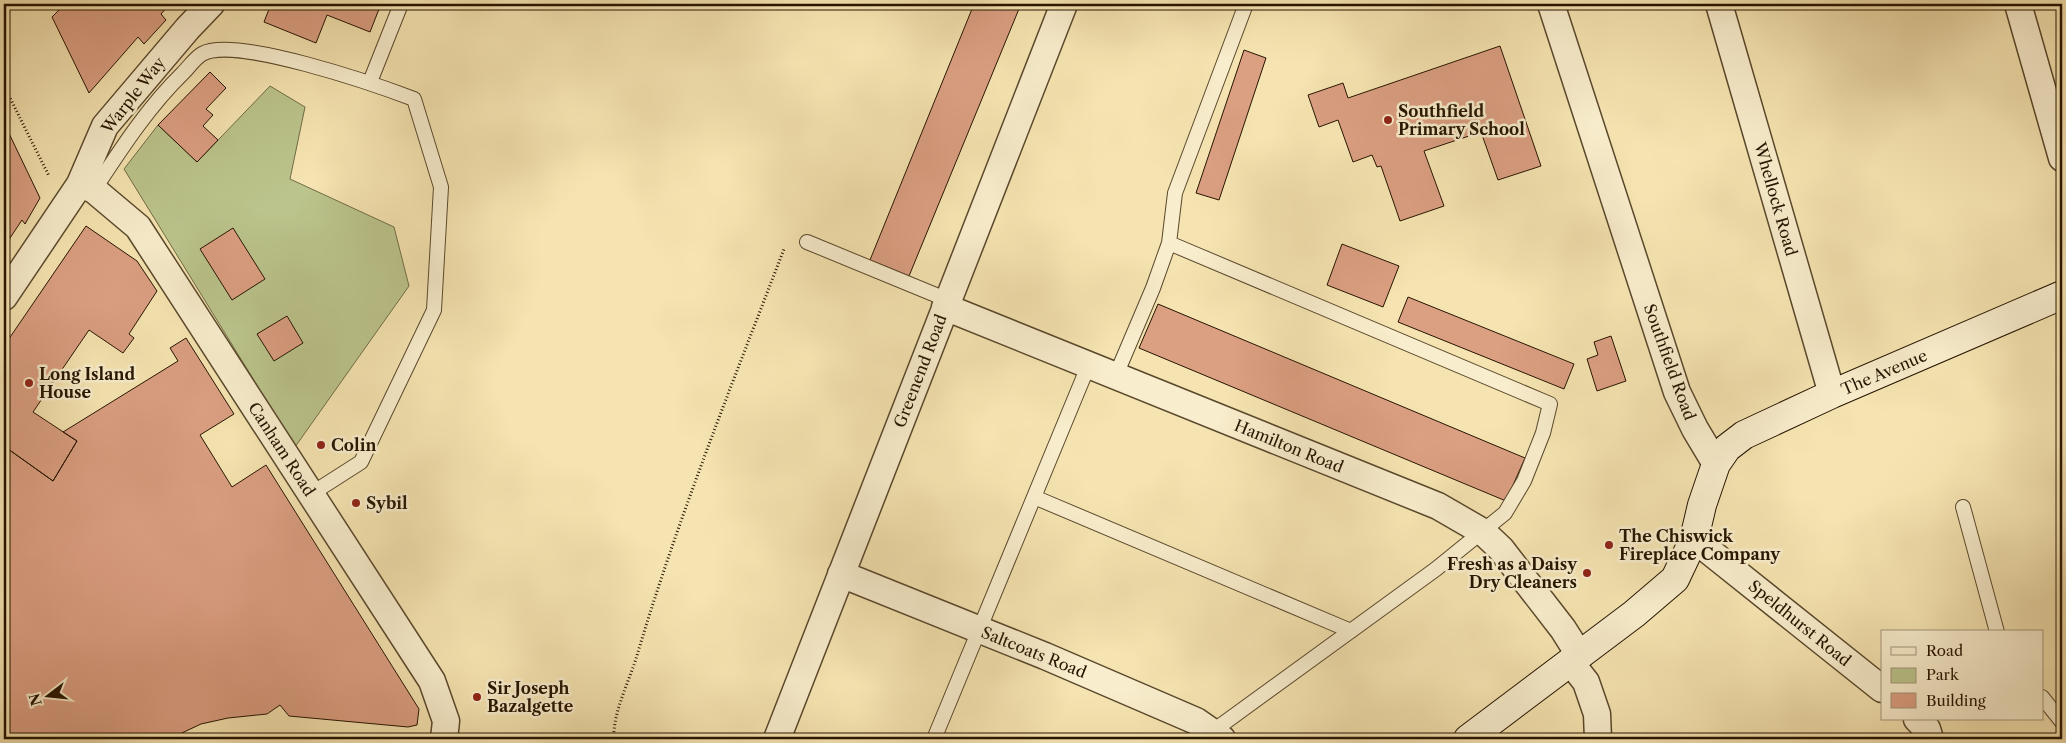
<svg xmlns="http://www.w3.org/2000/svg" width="2066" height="743" font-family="'Libre Caslon Text',serif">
<rect width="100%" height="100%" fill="#f5e4b1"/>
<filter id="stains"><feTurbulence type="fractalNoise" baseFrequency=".004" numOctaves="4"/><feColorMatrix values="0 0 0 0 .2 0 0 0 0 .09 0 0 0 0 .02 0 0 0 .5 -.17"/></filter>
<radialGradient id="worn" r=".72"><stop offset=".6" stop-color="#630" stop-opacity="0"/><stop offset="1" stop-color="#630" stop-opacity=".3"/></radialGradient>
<path fill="#bbc48c" stroke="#706c46" d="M270 86 305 107 290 179 394 227 409 286 295 447 124 169 158 125 197 162Z"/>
<path fill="#db9f82" stroke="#261400" d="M65 4H170L161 14 166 20 144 44 138 37 89 93 52 17Z
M271 4H381L370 32 327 15 316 43 264 22Z
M974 4H1021L909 276 870 260Z
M1500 46 1541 166 1498 180 1481 132 1424 151 1444 206 1400 221 1381 166 1377 167 1372 155 1353 162 1338 120 1319 127 1308 95 1343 83 1348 98Z
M1244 50 1266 58 1219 200 1196 193Z
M210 72 226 88 206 109 213 115 203 126 218 140 197 162 158 125Z
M4 123 40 198 25 224 22 220 4 247Z
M86 226 137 261 157 291 129 334 134 338 123 353 89 330 33 412 77 441 53 481 4 446V346Z
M233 228 265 279 232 300 200 249Z
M1342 244 1399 266 1383 307 1327 285Z
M1408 297 1574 364 1564 389 1398 322Z
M1158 304 1525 458 1506 501 1139 348Z
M287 316 303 343 274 361 257 334Z
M1611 336 1626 381 1597 391 1587 359 1598 355 1594 342Z
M186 338 234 414 200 435 232 487 266 465 419 709 417 725 408 727 289 716 280 705 267 714 228 718 201 724 169 739H4V455L8 449 53 481 77 441 63 432 178 361 170 348Z"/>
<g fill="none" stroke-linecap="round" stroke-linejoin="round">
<defs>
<path id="lane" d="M370 82 401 4
M94 190C121 149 148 107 183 73 189 67 195 58 202 54 234 35 377 85 414 99L441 187 434 310 361 462 311 494
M807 242 948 300
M1169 243 1550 404 1543 433 1524 481 1505 513 1436 569 1209 734
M1116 375 1153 288 1169 243 1175 193 1246 4
M1034 497 1351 631
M1963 507 1997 632
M2042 697 2062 722
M934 739 1089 364"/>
<path id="street" d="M1551 4 1677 392 1695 429 1716 464
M1719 4 1832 394
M2018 4 2062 158
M80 184 94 190 138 227 432 681 446 721 444 739
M4 297 80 184 105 126 188 28 211 4
M945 307 1438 506 1483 532 1501 549 1563 629 1580 656
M1694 539 1882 689
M841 574 1045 656 1196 721 1222 739
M1571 663 1586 682 1597 714 1598 739
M1917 719 1927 729 1930 739
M777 739 1064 4"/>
<path id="secondary" d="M1468 739 1634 614 1675 579 1694 539 1702 505 1716 464 1727 448 1744 435 1832 394 2062 295"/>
</defs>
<use href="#lane" stroke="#5a482c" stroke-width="16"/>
<use href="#street" stroke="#5a482c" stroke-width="29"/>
<use href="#secondary" stroke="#261400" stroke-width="30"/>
<path stroke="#261400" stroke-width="3" stroke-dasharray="1 2.5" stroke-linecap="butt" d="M4 86 49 176
M614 739C612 713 631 678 638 652 679 515 733 382 784 249"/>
<use href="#lane" stroke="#f8edcc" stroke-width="14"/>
<use href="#street" stroke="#f8edcc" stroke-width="26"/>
<use href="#secondary" stroke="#f8edcc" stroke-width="28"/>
</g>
<g fill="#8f2418" stroke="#f8edcc" stroke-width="2">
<circle cx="1388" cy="120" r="5"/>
<circle cx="29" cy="383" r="5"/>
<circle cx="321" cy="445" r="5"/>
<circle cx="356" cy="503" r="5"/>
<circle cx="1609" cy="545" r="5"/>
<circle cx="1587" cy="573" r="5"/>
<circle cx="477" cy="697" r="5"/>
</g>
<g text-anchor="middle" stroke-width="5" stroke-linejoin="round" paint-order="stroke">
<g font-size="16" fill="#261400" stroke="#f8edcc">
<text transform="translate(133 95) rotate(-52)" y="6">Warple Way</text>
<text transform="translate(1776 199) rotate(74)" y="6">Whellock Road</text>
<text transform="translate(1670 362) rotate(70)" y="6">Southfield Road</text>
<text transform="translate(920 371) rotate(-69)" y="6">Greenend Road</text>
<text transform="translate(1884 372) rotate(-23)" y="6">The Avenue</text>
<text transform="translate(1289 446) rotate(22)" y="6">Hamilton Road</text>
<text transform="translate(282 449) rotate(57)" y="6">Canham Road</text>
<text transform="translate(1800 623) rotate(39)" y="6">Speldhurst Road</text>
<text transform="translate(1034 652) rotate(22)" y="6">Saltcoats Road</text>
</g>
<g font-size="16" font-weight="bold" fill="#261400" stroke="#f8edcc" text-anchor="start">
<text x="1398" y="117">Southfield<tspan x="1398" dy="18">Primary School</tspan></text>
<text x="39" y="380">Long Island<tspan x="39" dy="18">House</tspan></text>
<text x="331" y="451">Colin</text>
<text x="366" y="509">Sybil</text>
<text x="1619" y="542">The Chiswick<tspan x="1619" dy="18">Fireplace Company</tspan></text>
<text x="1577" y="570" text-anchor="end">Fresh as a Daisy<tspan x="1577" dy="18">Dry Cleaners</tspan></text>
<text x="487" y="694">Sir Joseph<tspan x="487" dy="18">Bazalgette</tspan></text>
</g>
</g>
<rect width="2066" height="743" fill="none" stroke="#f5e4b1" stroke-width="20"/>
<rect x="5" y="5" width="2056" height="733" fill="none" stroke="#261400" stroke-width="2.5"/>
<rect x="10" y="10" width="2046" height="723" fill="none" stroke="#261400"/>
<rect x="1881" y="630" width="162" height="90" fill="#f8edcc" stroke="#a4967a"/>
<rect x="1891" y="647" width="25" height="8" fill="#f8edcc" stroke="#a4967a"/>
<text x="1926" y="656" font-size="15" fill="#261400">Road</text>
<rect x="1891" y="668" width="25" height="15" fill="#bbc48c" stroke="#a4967a"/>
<text x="1926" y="680" font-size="15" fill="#261400">Park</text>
<rect x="1891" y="693" width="25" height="15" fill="#db9f82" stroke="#a4967a"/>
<text x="1926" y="706" font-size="15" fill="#261400">Building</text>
<g transform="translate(48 696) rotate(254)" stroke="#f8edcc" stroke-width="4" paint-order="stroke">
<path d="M0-4L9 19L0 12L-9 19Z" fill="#261400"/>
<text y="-8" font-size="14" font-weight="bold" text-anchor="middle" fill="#261400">N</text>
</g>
<rect width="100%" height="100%" filter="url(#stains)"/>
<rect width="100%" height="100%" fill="url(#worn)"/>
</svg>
